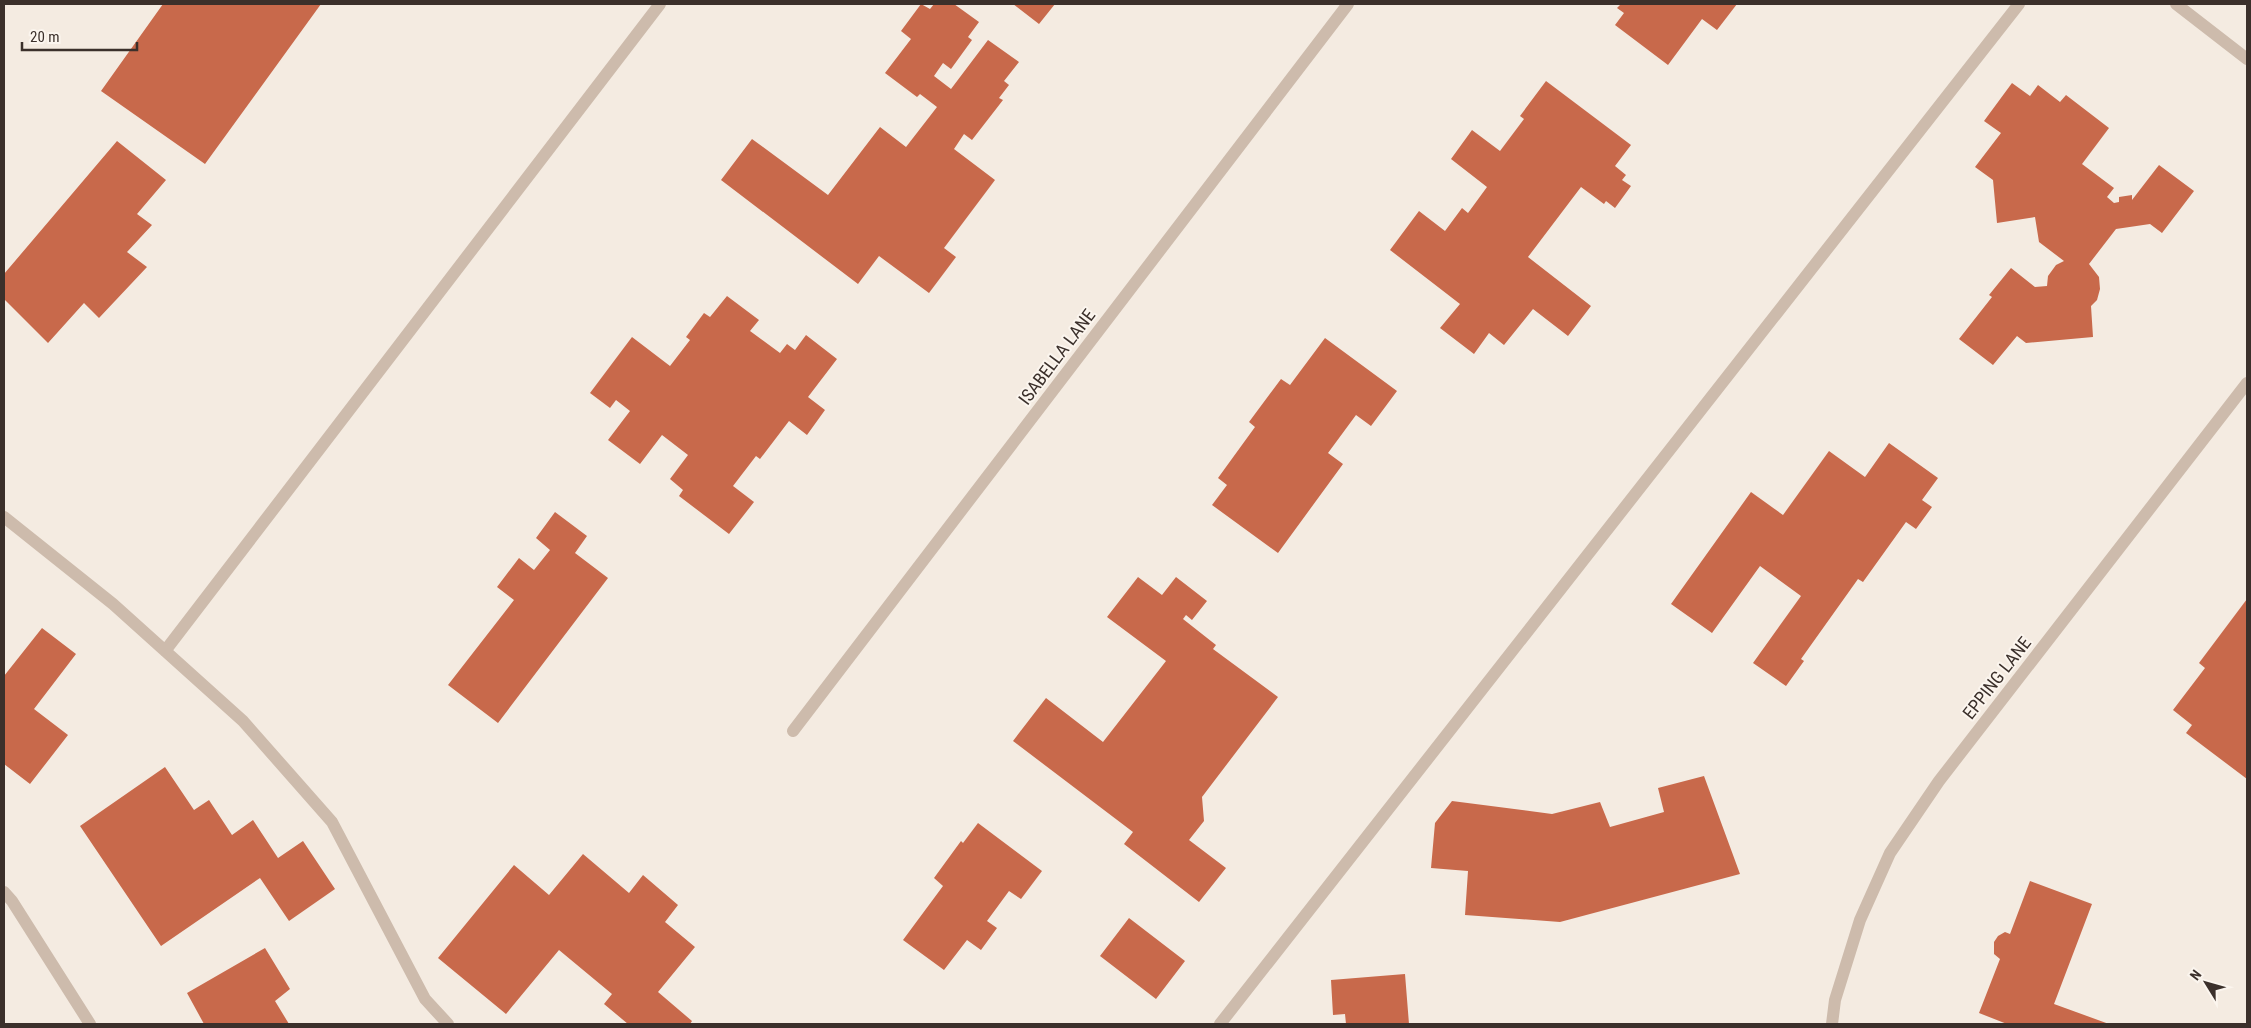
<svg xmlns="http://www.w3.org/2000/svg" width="2251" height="1028" font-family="'Roboto Condensed',sans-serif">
<rect width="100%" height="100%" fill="#f4ebe1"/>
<path fill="#c8694b" d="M163 4H321L205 164 101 91Z
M921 4 930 9 934 4H954L979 22 968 37 972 40 951 69 943 63 934 76 951 89 988 40 1019 62 1004 81 1009 85 999 98 1003 100 972 140 964 134 954 149 995 180 944 248 956 257 929 293 879 256 858 284 721 180 752 139 828 195 880 127 906 147 937 107 920 94 917 97 885 73 911 39 901 31Z
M1013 4H1055L1039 24Z
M1621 4H1737L1717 30 1702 19 1668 65 1615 25 1624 13 1617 8Z
M1546 81 1631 145 1615 166 1626 175 1622 180 1631 186 1615 208 1606 201 1604 204 1581 187 1528 257 1591 306 1568 336 1533 309 1504 345 1489 333 1474 354 1440 328 1460 304 1390 250 1419 211 1445 231 1462 208 1468 213 1487 187 1451 159 1472 130 1500 151 1524 119 1520 116Z
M2012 83 2030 96 2038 85 2060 102 2066 95 2109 128 2082 164 2114 188 2107 197 2114 203 2119 202V197L2132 195V200L2159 165 2194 191 2162 233 2150 224 2116 229 2089 264 2099 277 2100 289 2097 300 2091 306 2093 337 2026 343 2017 336 1993 365 1959 339 1992 297 1989 295 2011 268 2035 287 2047 286 2048 276 2056 265 2064 261 2039 242 2035 217 1997 223 1993 180 1975 167 2001 133 1984 121Z
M117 141 166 180 137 214 152 225 127 252 147 267 99 318 84 303 48 343 4 299V274Z
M727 296 759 320 750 331 780 353 787 344 795 350 806 335 837 359 808 397 825 410 807 435 789 421 760 459 756 456 733 486 754 502 729 534 679 496 683 490 670 479 688 455 662 435 640 464 608 440 630 411 616 400 610 408 590 393 632 337 670 366 690 340 686 337 704 313 710 317Z
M1325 338 1397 391 1371 426 1356 415 1328 453 1343 464 1278 553 1212 505 1227 485 1218 478 1255 427 1249 422 1281 379 1290 385Z
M1889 443 1938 478 1922 500 1932 507 1916 529 1906 522 1863 582 1858 579 1801 659 1804 661 1786 686 1753 663 1801 596 1775 577 1760 566 1712 633 1671 604 1751 492 1783 515 1829 451 1865 477Z
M555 512 587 536 575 553 608 578 498 723 448 685 514 600 497 587 519 558 534 570 550 550 536 538Z
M1138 577 1162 595 1176 577 1207 601 1192 620 1186 615 1183 619 1216 645 1213 649 1278 697 1202 797 1204 821 1189 840 1226 868 1199 902 1124 844 1133 832 1013 741 1046 698 1103 742 1166 661 1107 617Z
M2247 599V779L2186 733 2192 725 2173 710 2205 668 2199 663Z
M42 628 76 654 34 709 68 735 30 784 4 764V676Z
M165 767 194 810 209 800 232 835 253 820 278 858 303 841 335 889 289 921 260 878 161 946 80 826Z
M1704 776 1740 874 1560 922 1465 915 1468 871 1431 868 1435 823 1452 801 1552 814 1600 802 1610 827 1664 812 1658 788Z
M978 823 1042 871 1021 899 1009 891 987 921 997 928 981 950 967 940 944 970 903 940 943 886 934 878 961 841 963 843Z
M583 854 629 893 643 875 678 905 665 922 695 947 658 992 692 1021 690 1024H628L604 1004 612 994 559 950 506 1014 438 958 514 865 549 895Z
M2030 881 2092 904 2054 1004 2109 1024H2007L1979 1013 2000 959 1994 954V942L1998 936 2005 932 2010 934Z
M1129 918 1185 961 1156 999 1100 956Z
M265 948 290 989 275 1001 289 1024H204L187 993Z
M1405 974 1409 1024H1346L1345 1014 1333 1015 1331 980Z"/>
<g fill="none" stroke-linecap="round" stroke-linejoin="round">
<path stroke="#cdbbac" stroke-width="12" d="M4 517 113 604 243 721 332 822 425 999 448 1024
M165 651 660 4
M1220 1024 2019 4"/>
<path stroke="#cdbbac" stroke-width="12" d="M2176 4 2247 59
M793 731 1348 4
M4 892 12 901 90 1024
M1832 1024 1835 1000 1860 920 1890 853 1939 781 2247 383"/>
</g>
<g text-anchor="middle" stroke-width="4" stroke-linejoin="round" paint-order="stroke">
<g font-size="18" fill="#3b302b" stroke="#fbf5ee">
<text transform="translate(1057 357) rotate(-53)" y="6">ISABELLA LANE</text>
<text transform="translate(1997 678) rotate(-52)" y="6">EPPING LANE</text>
</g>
</g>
<rect width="2251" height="1028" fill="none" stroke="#3b302b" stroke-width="10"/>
<g transform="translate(2206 983) rotate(307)" stroke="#fbf5ee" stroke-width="4" paint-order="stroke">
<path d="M0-4L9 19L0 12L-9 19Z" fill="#3b302b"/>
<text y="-8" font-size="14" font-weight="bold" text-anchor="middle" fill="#3b302b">N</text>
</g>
<path d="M22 42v8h115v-8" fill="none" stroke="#3b302b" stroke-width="2.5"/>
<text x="30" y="42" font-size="15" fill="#3b302b" stroke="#fbf5ee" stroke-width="4" paint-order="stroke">20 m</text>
</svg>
